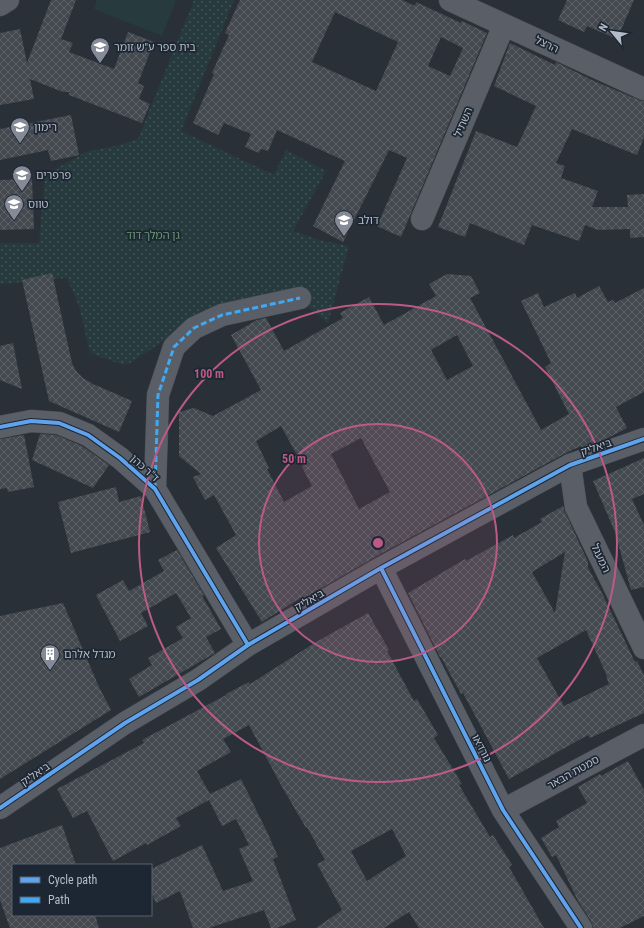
<svg xmlns="http://www.w3.org/2000/svg" width="644" height="928" font-family="'Roboto Condensed','Noto Sans Hebrew',sans-serif">
<defs>
<pattern id="grass-dots" width="8" height="8" patternUnits="userSpaceOnUse"><rect width="8" height="8" fill="#273a3e"/><path d="M2 2h.1M6 6h.1" fill="none" stroke="#445559" stroke-width="1.8" stroke-linecap="round"/></pattern>
<pattern id="building-cross-hatch" width="8" height="8" patternUnits="userSpaceOnUse"><rect width="8" height="8" fill="#444950"/><path d="M0 0l8 8M0 8l8-8" fill="none" stroke="#5d6168"/></pattern>
</defs>
<rect width="100%" height="100%" fill="#2a3038"/>
<path fill="url(#grass-dots)" d="M194 0H234L181 131 274 175 286 150 326 171 293 231 319 240 349 246 328 323 287 290 218 305 130 363 123 365 90 353 79 306 67 278 0 284V243H39L45 175 86 152 120 145 138 139Z"/>
<path fill="#273a3e" d="M97 0H176L162 36 94 9Z"/>
<path fill="url(#building-cross-hatch)" fill-rule="evenodd" d="M51 0H76L61 39 73 43 69 52 114 69 128 32 154 42 138 83 144 86 139 99 150 104 142 123 69 95V92H63L30 79 34 99 0 105V33L20 29 27 63Z
M240 0H402L415 6 416 2 461 23 462 21 487 33 401 237 377 226 407 158 389 150 343 242 313 226 345 161 277 130 268 151 261 149 259 153 245 147 251 134 224 123 218 135 193 123 214 74 212 73 229 35 225 33ZM335 12 398 42 376 91 312 62ZM441 37 463 48 450 76 428 66Z
M567 0H634L617 39 587 26 584 32 558 20Z
M510 43 555 65 556 62 594 81 639 100 644 101V137L637 155 572 129 556 163 565 166 561 178 598 191 592 207H628L627 195 644 194V237L630 238V229L598 230 585 225 579 241 532 225 524 245 470 223 465 237 438 227 476 131 517 147 536 106 494 86Z
M71 115 79 155 51 161 48 150 0 160V129Z
M32 179 34 229 0 230V180Z
M52 273 72 363 76 371 83 378 93 384 132 401 119 432 49 401 22 280Z
M447 274 471 276 480 293 470 298 541 430 569 414 545 367 551 363 521 301 538 293 544 307 575 293 577 298 599 286 608 302 613 300 615 303 644 288V392L616 407 627 428 604 440 582 448 581 446 564 454 375 557 301 600 300 598 262 622 216 548 236 535 214 495 205 500 193 477 201 474 179 456V412L194 408 213 416 261 390 231 335 257 320 266 318 284 351 343 318 340 313 369 297 384 325 436 296 429 284ZM457 335 473 366 447 380 431 350ZM281 426 303 466 302 467 312 486 284 502 267 469 269 468 256 441ZM361 438 390 492 359 509 331 454Z
M13 343 22 389 0 380V346Z
M40 434 56 435 82 446 109 465 93 488 32 460Z
M24 435 34 487 8 492 7 488 0 489V439Z
M644 458V494L632 499 644 525V587L631 590 615 532 593 481Z
M116 487 119 502 141 496 150 532 71 553 58 502Z
M563 506 565 512 588 562V568L602 593 635 662 637 661 644 675V713L590 738 588 735 509 779 463 693 461 694 441 657H440L408 593 465 559 466 561 513 535 514 538 542 522 540 519ZM565 552 555 613 532 572ZM586 630 607 676H606L609 684 564 706 537 658Z
M177 550 204 595 202 596 221 629 206 637 215 653 139 697 129 679 152 665 148 658 183 638 176 627 191 618 176 593 141 613 148 626 120 641 96 595 123 580 129 591 164 571 158 560Z
M63 603 99 687 111 710 0 779V616Z
M368 613 389 650 387 651 414 701 417 699 438 735 434 738 462 784 459 785 490 837 493 835 512 865 509 867 544 928H419L409 912 384 928H316L342 910 317 864 325 860 307 827 306 828 281 785 249 725 223 739 231 752 197 771 210 794 241 779 269 836 278 857 273 859 296 920 277 928H271L264 910 209 928H193L180 891 156 903 151 891V869L202 845 223 891 253 881 239 849 249 845 236 819 222 826 209 800 176 818 181 826 147 845 146 843 113 861 87 811 73 818 57 789 144 743 142 740 226 695V694L249 682 250 684 316 642ZM392 829 406 856 367 881 351 851Z
M628 761 644 790V916L620 928H593L591 921 578 901 556 855 552 857 541 838 559 827 556 821 587 803 578 787 600 774 601 776Z
M62 825 76 865H13V915H95L99 928H10L0 900V848Z"/>
<g fill="none" stroke-linecap="round" stroke-linejoin="round">
<defs>
<path id="minor" d="M450 0 644 89
M0 5 8 0
M422 219 504 25
M0 427 31 421 59 423 88 435 120 458 155 489 248 645
M570 465 576 507 644 648
M155 489 158 395 174 347 194 328 222 315 300 298
M381 568 503 810 581 928
M0 808 125 723 198 680 248 645 381 568 570 465 644 439
M503 810 644 735"/>
</defs>
<use href="#minor" stroke="#484c53" stroke-width="23"/>
<use href="#minor" stroke="#5a5e66" stroke-width="22"/>
<path stroke="#3fa9f5" stroke-width="3" stroke-dasharray="6 3" stroke-linecap="butt" d="M155 489 158 395 174 347 194 328 222 315 300 298"/>
<defs>
<path id="cycleway" d="M0 427 31 421 59 423 88 435 120 458 155 489 248 645
M381 568 503 810 581 928
M0 808 125 723 198 680 248 645 381 568 570 465 644 439"/>
</defs>
<use href="#cycleway" stroke="#1d2633" stroke-width="6"/>
<use href="#cycleway" stroke="#60a3ed" stroke-width="4"/>
</g>
<circle cx="378" cy="543" r="119" fill="#bc5a87" fill-opacity=".12"/>
<g fill="none" stroke="#bc5a87" stroke-width="2">
<circle cx="378" cy="543" r="119"/>
<circle cx="378" cy="543" r="239"/>
</g>
<defs>
<symbol id="school-pin" viewBox="-11 -11 22 30"><path d="M0 17L-7.5 6A9.5 9.5 0 1 1 7.5 6Z" fill="#848b96" stroke="#1d2633"/><path d="M0-5L7-2L0 1L-7-2ZM-4 1L0 2.5L4 1V4Q0 6-4 4Z" fill="#fff"/></symbol>
<symbol id="building-pin" viewBox="-11 -11 22 30"><path d="M0 17L-7.5 6A9.5 9.5 0 1 1 7.5 6Z" fill="#848b96" stroke="#1d2633"/><path d="M-4-6H4V6H1V3H-1V6H-4ZM-2.5-4.3h1.7v1.8h-1.7ZM.8-4.3h1.7v1.8H.8ZM-2.5-1h1.7V.8h-1.7ZM.8-1h1.7V.8H.8Z" fill="#fff"/></symbol>
</defs>
<g fill-rule="evenodd">
<use href="#school-pin" x="89" y="36" width="22" height="30"/>
<use href="#school-pin" x="9" y="116" width="22" height="30"/>
<use href="#school-pin" x="11" y="164" width="22" height="30"/>
<use href="#school-pin" x="3" y="193" width="22" height="30"/>
<use href="#school-pin" x="333" y="209" width="22" height="30"/>
<use href="#building-pin" x="39" y="643" width="22" height="30"/>
</g>
<g text-anchor="middle" stroke-width="3.5" stroke-linejoin="round" paint-order="stroke">
<g font-size="11" fill="#b4bcc9" stroke="#1d2633">
<text transform="translate(547 44) rotate(25)" y="4">הרצל</text>
<text transform="translate(463 122) rotate(-67)" y="4">השתיל</text>
<text transform="translate(596 447) rotate(-19)" y="4">ביאליק</text>
<text transform="translate(145 468) rotate(42)" y="4">ד"ר כהן</text>
<text transform="translate(601 558) rotate(65)" y="4">המעגל</text>
<text transform="translate(309 600) rotate(-30)" y="4">ביאליק</text>
<text transform="translate(482 748) rotate(63)" y="4">נורדאו</text>
<text transform="translate(573 772) rotate(-29)" y="4">סמטת הבאר</text>
<text transform="translate(35 774) rotate(-34)" y="4">ביאליק</text>
</g>
<g font-size="11" fill="#b4bcc9" stroke="#1d2633" text-anchor="start">
<text x="114" y="51">בית ספר ע"ש זומר</text>
<text x="34" y="131">רימון</text>
<text x="36" y="179">פרפרים</text>
<text x="28" y="208">טווס</text>
<text x="358" y="224">דולב</text>
<text x="64" y="658">מגדל אלרם</text>
</g>
<g font-size="11" fill="#6b9a76" stroke="#1d2633">
<text x="153" y="239">גן המלך דוד</text>
</g>
</g>
<circle cx="378" cy="543" r="6" fill="#bc5a87" stroke="#1d2633" stroke-width="2"/>
<g font-size="12" text-anchor="middle" font-weight="bold" fill="#bc5a87" stroke="#1d2633" stroke-width="3.5" stroke-linejoin="round" paint-order="stroke">
<text x="209" y="378">100 m</text>
<text x="294" y="463">50 m</text>
</g>
<rect x="12" y="864" width="140" height="52" fill="#1d2633" stroke="#59626f"/>
<rect x="20" y="877" width="20" height="6" fill="#60a3ed" stroke="#59626f"/>
<text x="48" y="884" font-size="12" fill="#b4bcc9">Cycle path</text>
<rect x="20" y="897" width="20" height="6" fill="#3fa9f5" stroke="#59626f"/>
<text x="48" y="904" font-size="12" fill="#b4bcc9">Path</text>
<g transform="translate(612 32) rotate(299)" stroke="#1d2633" stroke-width="3" paint-order="stroke">
<path d="M0-3L7 15L0 10L-7 15Z" fill="#b4bcc9"/>
<text y="-6" font-size="11" font-weight="bold" text-anchor="middle" fill="#b4bcc9">N</text>
</g>
</svg>
